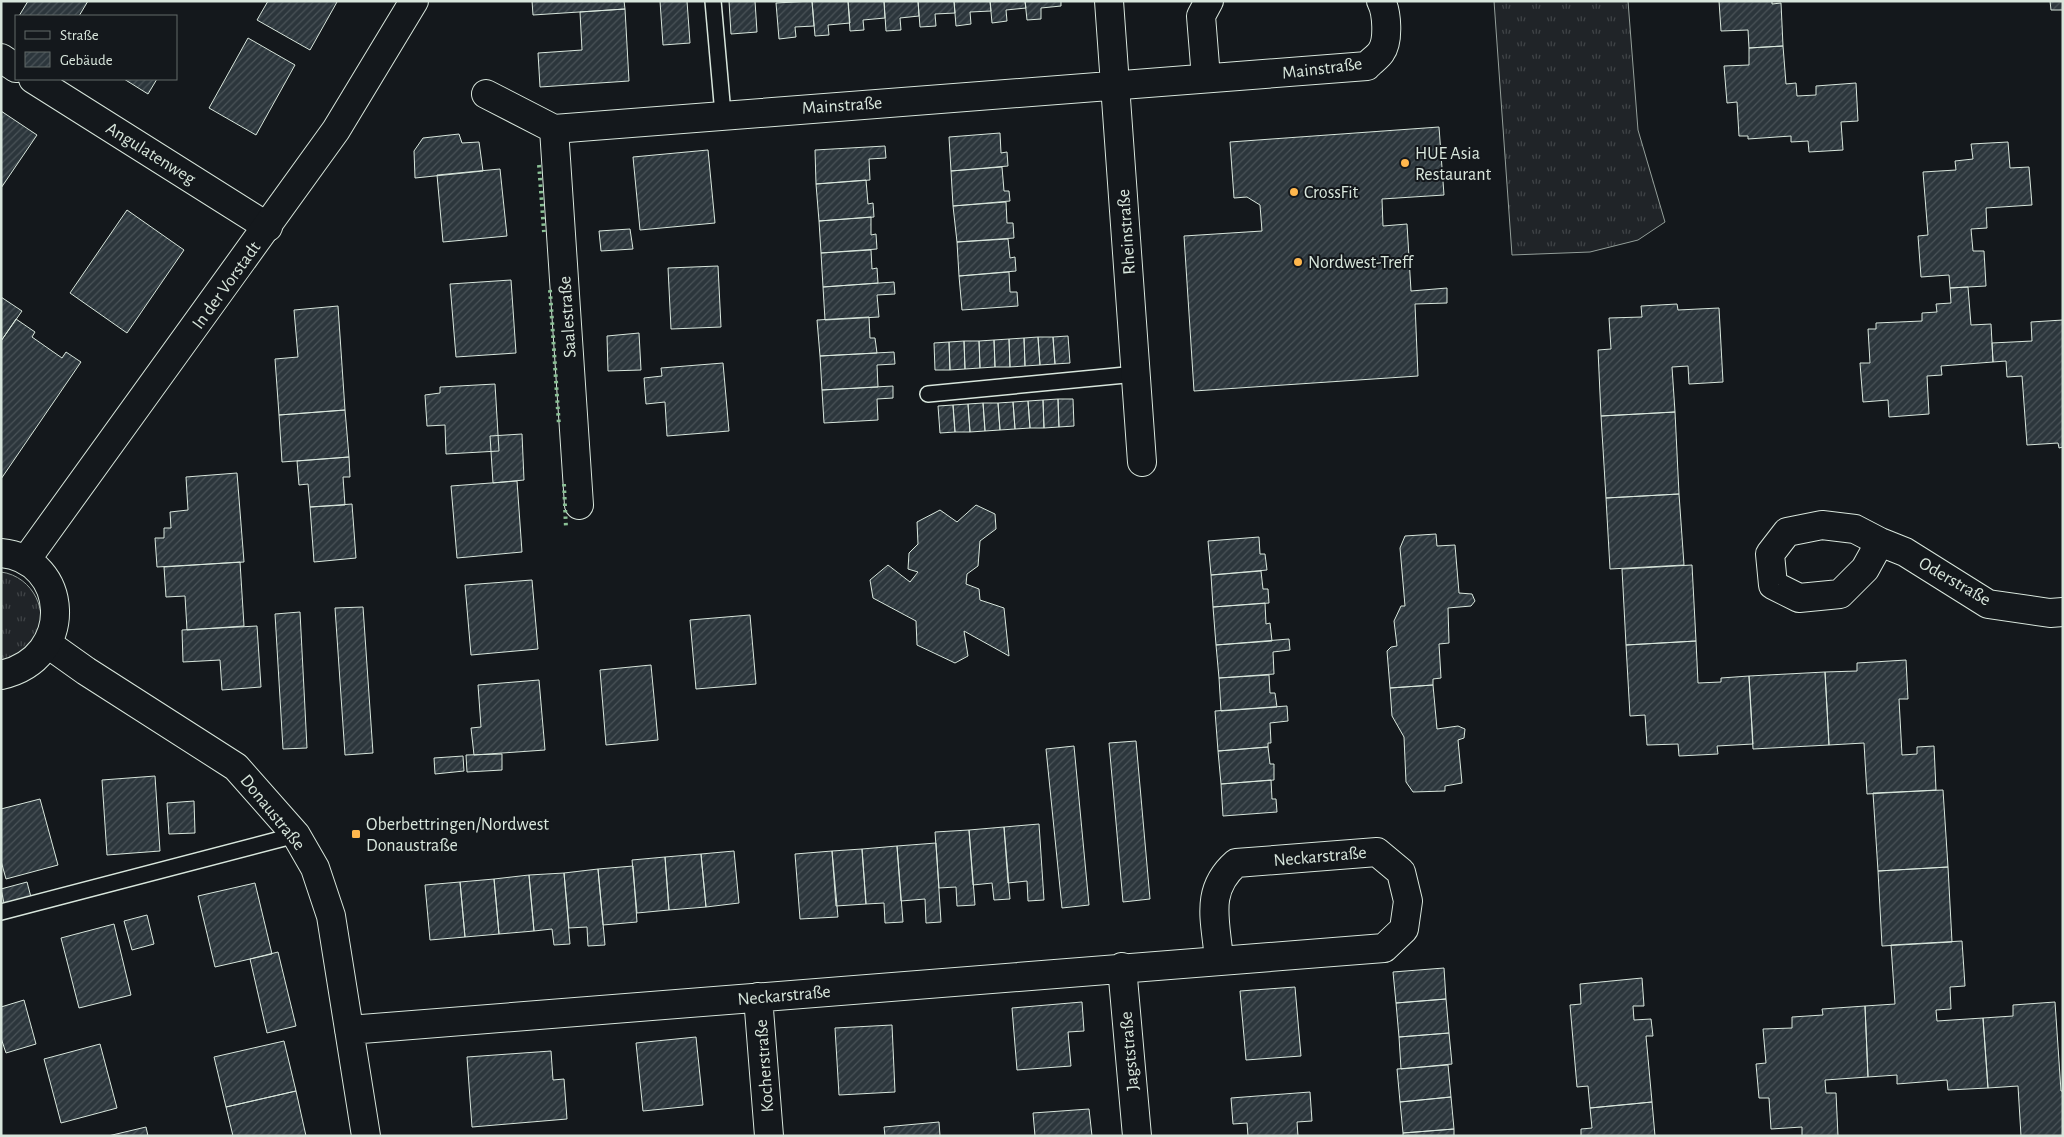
<svg xmlns="http://www.w3.org/2000/svg" width="2064" height="1137" font-family="'Alegreya Sans',sans-serif">
<defs>
<pattern id="grass-tufts" width="24" height="20" patternUnits="userSpaceOnUse" patternTransform="scale(1.25)"><rect width="24" height="20" fill="#202428"/><path d="M3 7l-1-3M5 7V3M7 7l1-3M15 17l-1-3M17 17v-4M19 17l1-3" fill="none" stroke="#404447"/></pattern>
<pattern id="building-hatch" width="6" height="6" patternUnits="userSpaceOnUse" patternTransform="scale(1.25)"><rect width="6" height="6" fill="#2c363c"/><path d="M-1 1l2-2M0 6l6-6M5 7l2-2" fill="none" stroke="#4a5358"/></pattern>
</defs>
<rect width="100%" height="100%" fill="#14181c"/>
<path fill="url(#grass-tufts)" stroke="#939e99" d="M1494 1H1628L1638 130 1665 222 1638 240 1590 252 1512 255Z
M1 572C33 576 52 614 34 641 27 653 13 656 1 662Z"/>
<path fill="url(#building-hatch)" stroke="#d8e6dc" d="M28 1H88L79 16H19Z
M268 1H336L337 2 310 50 257 20Z
M532 1H624L625 9 533 15Z
M660 1H687L690 43 663 45Z
M729 1H755L757 32 731 34Z
M812 1 814 26 795 27 796 37 779 39 776 3Z
M812 1H848L850 23 828 25 829 35 815 36Z
M848 1H884L885 18 863 20 864 30 850 31Z
M884 1H918L919 16 900 18 901 30 886 31Z
M918 1H954L955 13 935 14 936 26 920 27Z
M954 1H990L991 11 970 12 971 24 956 26Z
M990 1H1025L1026 8 1006 10 1007 21 992 23Z
M1025 1H1061V6L1041 8V19L1027 20Z
M1719 1H1772V4L1781 3 1783 46 1749 48 1748 30 1721 31Z
M2050 1H2063V10H2051Z
M625 9 629 81 540 87 538 53 582 50 580 12Z
M248 38 295 65 256 135 209 108Z
M1783 46 1786 84 1796 83 1797 96 1816 95V86L1856 83 1858 121 1841 122 1843 150 1809 152 1808 141 1791 142V136L1748 139V136H1739L1737 102 1727 103 1724 66 1749 65V48Z
M124 79H157L148 94Z
M1 111 37 135 1 188Z
M1439 127 1444 195 1382 199 1383 226 1407 224 1411 291 1447 288V303L1415 304 1418 376 1194 391 1184 236 1262 231 1260 205 1247 197 1234 198 1230 142Z
M1000 133 1001 153 1007 152 1008 166 951 171 949 137Z
M459 134 462 143 479 142 483 171 415 178 414 151 423 138Z
M2008 142 2010 168 2029 167 2032 205 1986 208 1987 228 1971 229 1973 251H1984L1986 286 1950 288 1949 275 1921 277 1918 236 1928 235 1923 172 1956 170 1955 161 1973 159 1971 144Z
M885 146 886 158 869 159 870 180 816 184 815 150Z
M708 150 715 223 640 230 633 157Z
M1002 167 1004 191H1009L1010 201 953 206 951 171Z
M500 169 507 236 443 242 437 175Z
M866 180 868 204 873 203 874 217 819 221 816 184Z
M1006 202 1007 223H1013L1014 238 957 242 953 206Z
M127 210 184 250 127 333 70 293Z
M871 217V235L876 234 877 249 821 253 819 221Z
M630 229 633 249 601 251 599 231Z
M1008 239 1010 258 1015 257 1016 271 959 276 957 242Z
M871 250 872 269 877 268 878 283 823 287 821 253Z
M718 266 721 327 671 329 668 268Z
M1009 272 1010 292H1017L1018 306 962 310 959 276Z
M511 280 516 353 456 357 450 284Z
M894 282 895 294 877 295 879 317 825 320 823 287Z
M1968 287 1971 325 1991 324 1993 362 1941 366 1942 375 1927 376 1929 414 1889 417 1888 400 1863 402 1860 363H1870L1868 329H1876V323L1922 321V313L1937 312 1936 304 1951 303 1950 288Z
M1 297 22 311 1 341Z
M1677 304 1678 310 1719 308 1723 382 1689 384 1688 366 1672 367 1675 412 1601 416 1598 350 1611 349 1609 318 1642 317 1641 306Z
M338 306 345 410 279 415 275 359 298 357 294 310Z
M869 317 870 338H875L877 353 820 356 817 320Z
M16 319 35 332 32 337 62 358 66 352 81 362 1 479V341Z
M2063 320V447L2059 448 2058 443 2027 445 2022 376 2007 377 2006 361 1993 362 1992 343 2032 341 2031 322Z
M639 333 641 370 608 371 607 336Z
M1068 336 1070 363 1055 364 1053 337Z
M1038 337H1053L1055 364 1040 365Z
M1038 337 1040 365 1025 366 1024 338Z
M1024 338 1025 366 1010 367 1009 339Z
M1009 339 1010 367H995L994 340Z
M994 340 995 367 980 368 979 341Z
M964 341H979L980 368 965 369Z
M964 341 965 369 950 370 949 342Z
M949 342 950 370H935L934 343Z
M894 352 895 364 877 365 878 387 822 390 820 356Z
M723 363 729 431 667 436 665 402 646 404 644 378 662 376 661 368Z
M495 384 499 451 446 454 445 425 427 426 425 395 440 393V387Z
M893 386V398L877 399 878 420 824 423 822 390Z
M1058 399H1073L1074 426 1059 427Z
M1058 399 1059 427 1044 428 1043 400Z
M1043 400 1044 428H1030L1028 401Z
M1028 401 1030 428 1015 429 1013 402Z
M1013 402 1015 429 1000 430 998 403Z
M983 403H998L1000 430 985 431Z
M983 403 985 431 970 432 968 404Z
M968 404 970 432H955L953 405Z
M953 405 955 432 940 433 938 406Z
M345 410 349 457 282 462 279 415Z
M1675 412 1679 494 1606 498 1601 416Z
M522 434 524 480 493 483 490 436Z
M349 457 350 477H343L345 505 310 507 308 484 299 485 297 461Z
M237 473 244 562 157 567 155 538H164V528H171L170 512 188 510 186 477Z
M517 481 522 552 457 558 451 486Z
M1679 494 1684 565 1610 569 1606 498Z
M352 504 356 558 314 562 310 507Z
M976 505 995 514 996 529 980 541 978 566 967 574 966 584 979 589 980 600 1004 608 1009 656 964 631 968 656 955 663 917 645 916 621 873 598 870 580 888 565 910 582 918 572 908 569 909 553 918 544 917 522 940 510 957 522Z
M1436 534 1437 546 1455 545 1459 593 1472 594 1475 601 1471 606 1448 608 1449 643 1439 644 1441 678 1433 679V685L1390 688 1387 651 1391 647 1397 646 1394 621 1401 606H1405L1400 548 1405 536Z
M1259 537 1260 554H1265L1267 570 1211 575 1208 541Z
M240 562 244 626 187 630 185 596 166 597 164 567Z
M1692 565 1696 641 1626 645 1622 569Z
M1261 571 1263 589H1268L1269 603 1213 607 1211 575Z
M532 580 538 649 471 655 465 585Z
M1265 603 1266 624 1270 623 1272 641 1216 645 1213 607Z
M363 607 373 753 345 755 335 608Z
M300 612 307 748 283 749 275 614Z
M750 615 756 684 696 689 690 620Z
M257 626 261 687 222 690 220 660 183 662 182 630Z
M1289 639 1290 650 1273 652 1274 674 1219 678 1216 645Z
M1696 641 1698 683 1721 682V678L1749 676 1753 744 1717 746 1718 754 1679 756 1678 744 1647 745 1645 715 1630 716 1626 645Z
M1906 660 1908 699H1899L1902 755 1917 754V747L1934 746 1936 790 1867 794 1864 743 1829 745 1825 672 1857 671V663Z
M651 665 658 740 606 745 600 670Z
M1825 672 1829 745 1753 749 1749 676Z
M1269 675 1270 693H1275L1277 707 1221 711 1219 678Z
M539 680 545 750 474 755 471 728 481 727 478 685Z
M1433 685 1437 729 1458 726 1465 729 1464 738 1458 740 1462 783 1445 786V791L1413 792 1406 782 1404 737 1392 716 1390 688Z
M1287 706 1288 721 1270 723 1271 743H1268V747L1218 751 1215 711Z
M1136 741 1150 899 1123 902 1109 743Z
M1074 746 1089 905 1062 908 1046 749Z
M1268 747 1270 764H1274V780L1221 784 1218 751Z
M502 754V770L467 772 466 755Z
M463 756 464 771 435 774 434 758Z
M155 776 160 851 107 855 102 780Z
M1271 780 1272 799H1276L1277 812 1223 816 1221 784Z
M1943 790 1948 867 1878 871 1873 793Z
M40 799 58 865 6 879 1 861V809Z
M194 801 195 833 169 834 167 803Z
M1039 824 1044 900 1028 901 1027 881 1008 883 1004 827Z
M1004 827 1010 899 994 900 992 883 973 885 969 830Z
M969 830 975 905 957 906 956 887 939 888 935 832Z
M936 843 941 922 926 923 925 899 901 901 897 846Z
M897 846 903 922 885 923 884 903 866 904 862 849Z
M862 849 866 904 836 906 832 851Z
M734 851 739 903 706 907 701 854Z
M832 851 838 917 800 919 795 854Z
M701 854 706 907 669 910 665 857Z
M665 857 669 910 637 913 632 860Z
M633 866 637 922 603 925 598 869Z
M1948 867 1952 942 1882 946 1878 871Z
M598 869 605 945 588 946 587 927 569 928 564 873Z
M564 873 570 944 554 945 552 929 534 931 529 875Z
M529 875 534 931 499 934 494 879Z
M494 879 499 934 465 937 460 882Z
M27 882 32 901 5 908 1 889Z
M460 882 465 937 430 940 425 885Z
M255 883 272 954 215 967 198 896Z
M147 915 154 944 132 950 124 921Z
M114 924 131 995 79 1008 61 938Z
M1962 941 1965 986 1950 987 1951 1009 1936 1010 1937 1021 1983 1018 1988 1088 1948 1090 1947 1080 1897 1084V1075L1868 1077 1865 1006 1895 1004 1891 945Z
M278 952 296 1026 267 1033 250 959Z
M1444 968 1446 999 1396 1003 1393 972Z
M1642 978 1644 1006H1633L1634 1020 1651 1019 1653 1036H1646L1652 1102 1590 1108 1588 1086 1577 1087 1570 1005 1581 1004 1580 984Z
M1295 987 1301 1056 1246 1060 1240 991Z
M1446 999 1449 1033 1399 1037 1396 1003Z
M24 1000 36 1044 6 1053 1 1038V1007Z
M1082 1002 1084 1031 1068 1032 1071 1066 1017 1070 1012 1008Z
M2055 1002 2061 1091H2063V1136H2021L2018 1086 1988 1088 1983 1018 2013 1016V1005Z
M1865 1006 1868 1077 1825 1080 1826 1093H1836L1838 1136H1802V1127L1771 1129 1769 1098H1759L1756 1064 1766 1063 1763 1029 1792 1028V1017L1823 1015 1822 1009Z
M892 1025 895 1092 839 1095 835 1028Z
M1449 1033 1452 1064 1401 1069 1399 1037Z
M696 1037 703 1105 643 1111 636 1043Z
M284 1041 296 1091 226 1107 214 1057Z
M100 1044 117 1108 61 1123 44 1059Z
M551 1051 553 1080 564 1079 567 1119 472 1127 467 1057Z
M1448 1065 1451 1097 1400 1102 1397 1069Z
M296 1091 306 1136H233L226 1107Z
M1310 1092 1312 1121 1297 1122 1298 1136H1248L1247 1123 1233 1124 1231 1098Z
M1451 1097 1454 1129 1403 1133 1400 1102Z
M1652 1102 1655 1136H1581V1129L1592 1128 1590 1108Z
M1089 1109 1092 1136H1035L1033 1113Z
M939 1122 940 1136H885L884 1127Z
M146 1127 148 1136H108Z
M1454 1129V1136H1403V1133Z"/>
<g fill="none" stroke-linecap="round" stroke-linejoin="round">
<defs>
<path id="service" d="M713 1 723 114
M928 394 1136 374
M1 912 296 835"/>
<path id="minor" d="M1109 1 1142 462
M1 58 16 68
M1206 78 1201 16 1209 1
M33 79 268 227
M486 94 554 129 1367 66C1371 61 1378 57 1381 52 1389 41 1387 12 1381 1
M554 129 579 505
M1880 542 1865 569 1840 594 1799 598 1773 585 1770 554 1787 532 1822 525 1855 529 1880 542 1905 552 1988 604 2050 613 2063 612
M48 644 86 671 236 767 296 835 315 868 331 916 366 1136
M1122 967 1137 1136
M758 997 769 1136
M349 1030 1384 948 1404 929 1408 901 1401 872 1377 852 1236 863C1204 891 1216 921 1219 960"/>
<path id="tertiary" d="M1 553C69 559 77 658 1 675
M26 560 336 130 414 1"/>
</defs>
<use href="#service" stroke="#d8e6dc" stroke-width="18"/>
<use href="#minor" stroke="#d8e6dc" stroke-width="30"/>
<use href="#tertiary" stroke="#d8e6dc" stroke-width="30"/>
<use href="#service" stroke="#14181c" stroke-width="15"/>
<use href="#minor" stroke="#14181c" stroke-width="28"/>
<use href="#tertiary" stroke="#14181c" stroke-width="28"/>
<path stroke="#8ac095" stroke-width="4" stroke-dasharray="2.5 4" stroke-linecap="butt" d="M539 165 544 232
M550 290 559 426
M564 484 566 528"/>
</g>
<g fill="#ffb74d" stroke="#14181c" stroke-width="2">
<circle cx="1405" cy="163" r="5"/>
<circle cx="1294" cy="192" r="5"/>
<circle cx="1298" cy="262" r="5"/>
<rect x="351" y="829" width="10" height="10" rx="2.5"/>
</g>
<g text-anchor="middle" stroke-width="4" stroke-linejoin="round" paint-order="stroke">
<g font-size="18" fill="#d8e6dc" stroke="#14181c">
<text transform="translate(1322 68) rotate(-7)" y="6">Mainstraße</text>
<text transform="translate(842 105) rotate(-4)" y="6">Mainstraße</text>
<text transform="translate(151 153) rotate(32)" y="6">Angulatenweg</text>
<text transform="translate(1126 232) rotate(-94)" y="6">Rheinstraße</text>
<text transform="translate(226 285) rotate(-54)" y="6">In der Vorstadt</text>
<text transform="translate(567 317) rotate(-94)" y="6">Saalestraße</text>
<text transform="translate(1955 581) rotate(30)" y="6">Oderstraße</text>
<text transform="translate(273 812) rotate(51)" y="6">Donaustraße</text>
<text transform="translate(1320 856) rotate(-5)" y="6">Neckarstraße</text>
<text transform="translate(784 995) rotate(-5)" y="6">Neckarstraße</text>
<text transform="translate(1129 1051) rotate(-95)" y="6">Jagststraße</text>
<text transform="translate(764 1066) rotate(-94)" y="6">Kocherstraße</text>
</g>
<g font-size="18" fill="#d8e6dc" stroke="#14181c" text-anchor="start">
<text x="1415" y="159">HUE Asia<tspan x="1415" dy="21">Restaurant</tspan></text>
<text x="1304" y="198">CrossFit</text>
<text x="1308" y="268">Nordwest-Treff</text>
<text x="366" y="830">Oberbettringen/Nordwest<tspan x="366" dy="21">Donaustraße</tspan></text>
</g>
</g>
<rect width="2064" height="1137" fill="none" stroke="#d8e6dc" stroke-width="5"/>
<rect x="15" y="15" width="162" height="65" fill="#14181c" stroke="#626a69"/>
<rect x="25" y="31" width="25" height="8" fill="#14181c" stroke="#626a69"/>
<text x="60" y="40" font-size="15" fill="#d8e6dc">Straße</text>
<rect x="25" y="52" width="25" height="15" fill="url(#building-hatch)" stroke="#626a69"/>
<text x="60" y="65" font-size="15" fill="#d8e6dc">Gebäude</text>
</svg>
